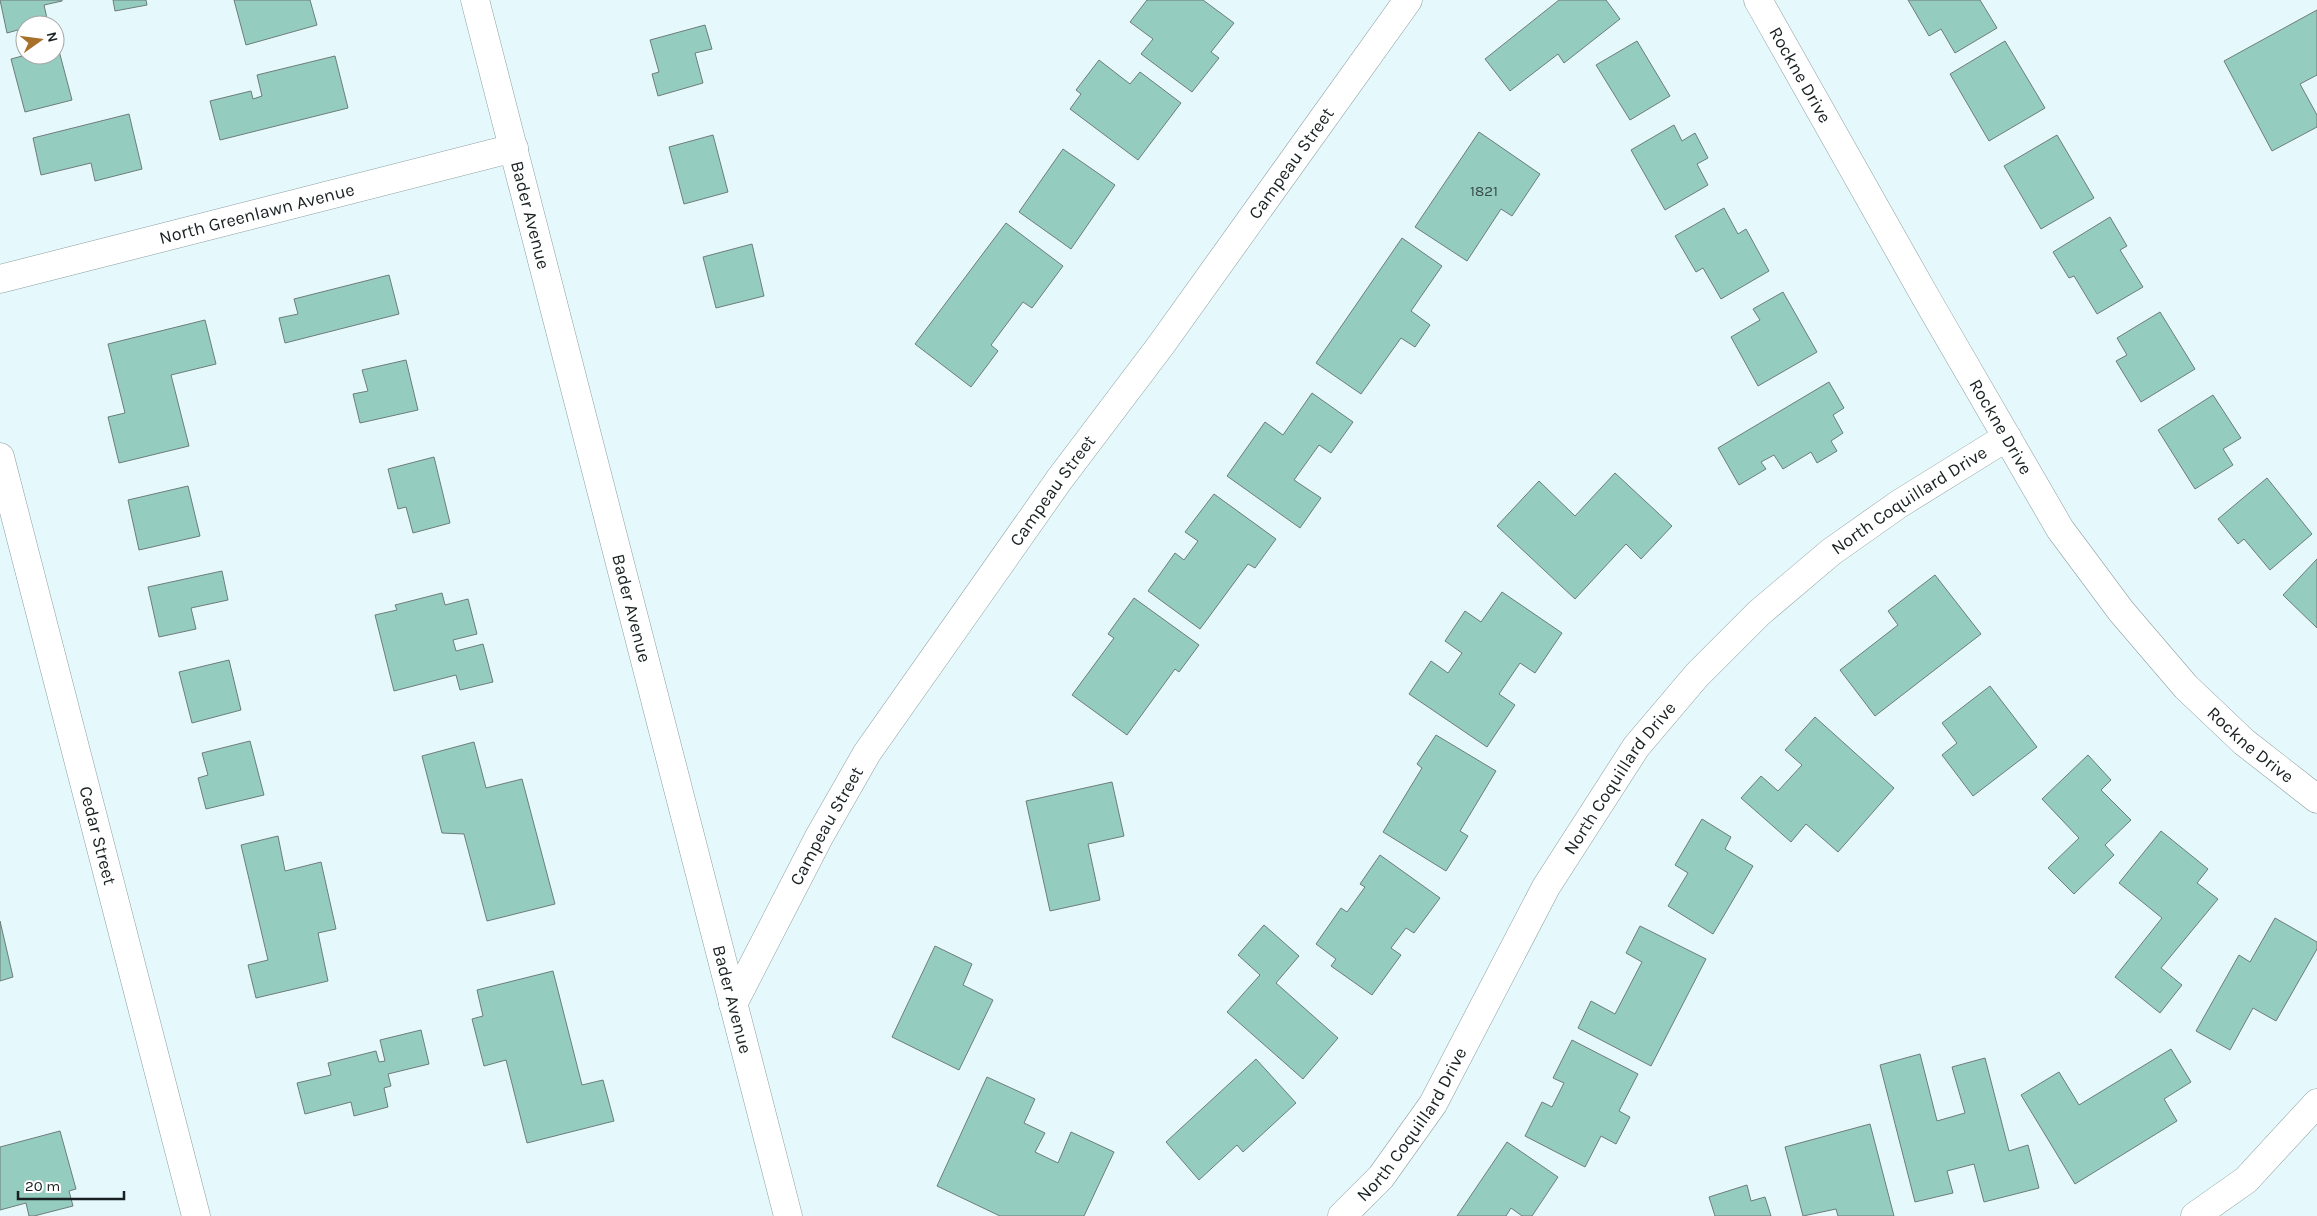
<svg xmlns="http://www.w3.org/2000/svg" width="2317" height="1216" font-family="Karla,sans-serif">
<rect width="100%" height="100%" fill="#e5f8fb"/>
<path fill="#95ccc0" stroke="#6d7d79" d="M0 0H62V1L44 5 48 23 25 25V28L7 33Z
M113 0H146L147 5 115 11Z
M234 0H310L317 25 246 45Z
M1147 0H1203L1234 23 1211 52 1219 58 1192 92 1141 54 1153 39 1130 22Z
M1559 0H1606L1620 19 1564 63 1558 54 1510 91 1485 59Z
M1908 0H1980L1997 28 1955 53 1941 29 1929 36Z
M2317 10V75L2300 84 2317 115V127L2272 151 2224 61Z
M705 25 712 49 695 53 703 83 658 96 652 74 659 72 650 40Z
M1637 41 1670 96 1630 120 1596 65Z
M2005 41 2045 108 1989 141 1950 74Z
M55 47H58L72 100 25 112 11 59 26 55H55Z
M335 56 348 108 220 140 210 101 251 91 253 99 262 96 257 75Z
M1099 60 1130 84 1140 72 1181 103 1138 160 1070 109 1081 94 1076 90Z
M129 114 142 169 95 181 91 163 41 175 33 138Z
M1674 125 1682 141 1695 133 1708 158 1697 164 1708 185 1665 210 1631 150Z
M1479 132 1540 174 1512 216 1501 209 1467 261 1415 227Z
M713 135 728 192 684 204 669 147Z
M2057 135 2094 198 2041 229 2004 166Z
M1063 149 1115 185 1071 249 1019 212Z
M1724 208 1738 234 1746 229 1769 271 1721 299 1703 268 1696 272 1675 236Z
M2110 217 2127 246 2120 250 2143 287 2097 314 2074 276 2069 278 2053 252Z
M1006 223 1063 266 1032 308 1023 302 991 345 998 351 971 387 915 344Z
M1402 238 1442 266 1411 311 1430 325 1415 347 1401 338 1361 394 1316 363Z
M752 244 764 296 716 308 703 257Z
M389 275 399 314 285 343 279 318 298 314 294 299Z
M1783 292 1817 352 1758 386 1731 337 1760 320 1753 309Z
M2160 312 2195 369 2141 402 2116 361 2127 355 2117 338Z
M205 320 216 364 171 375 189 446 119 463 108 417 125 413 108 344Z
M406 360 418 410 360 423 353 394 368 391 362 370Z
M1829 382 1844 408 1833 415 1843 433 1831 441 1837 451 1817 463 1811 452 1783 469 1774 455 1761 462 1766 469 1739 485 1718 448Z
M1312 393 1353 422 1331 453 1319 445 1294 480 1321 498 1300 528 1227 476 1265 422 1283 435Z
M2213 395 2241 438 2223 449 2233 465 2195 489 2158 430Z
M434 457 450 523 413 533 406 507 398 509 388 469Z
M1615 473 1672 526 1641 559 1626 544 1575 599 1497 526 1539 481 1575 516Z
M2267 478 2312 534 2270 570 2244 539 2238 544 2218 519Z
M188 486 200 536 139 550 128 500Z
M1214 494 1276 539 1255 568 1248 564 1200 629 1148 591 1175 553 1184 560 1198 541 1185 532Z
M2317 559V628L2283 595Z
M222 571 228 600 191 608 196 629 159 637 148 587Z
M1935 575 1981 634 1875 716 1840 670 1898 625 1888 611Z
M1502 592 1562 633 1535 673 1520 663 1499 694 1515 705 1487 747 1409 694 1431 661 1448 673 1462 653 1445 641 1465 611 1481 622Z
M442 593 445 605 468 599 477 634 453 640 456 651 483 644 493 682 460 690 456 675 394 691 375 615 397 610 395 605Z
M1134 598 1199 645 1179 672 1175 669 1127 735 1072 695 1114 638 1108 634Z
M229 660 241 710 192 723 179 672Z
M1990 686 2037 747 1973 796 1942 755 1957 743 1942 723Z
M1815 717 1894 788 1838 852 1806 824 1791 842 1741 798 1761 776 1778 791 1802 765 1785 750Z
M1436 735 1496 771 1460 831 1468 836 1446 871 1383 832 1422 768 1417 764Z
M250 741 264 795 206 809 198 778 208 775 202 753Z
M474 742 486 788 522 779 555 904 487 921 464 834 442 833 422 756Z
M2088 755 2111 780 2101 790 2131 820 2105 845 2114 855 2074 894 2048 868 2079 838 2042 799Z
M1112 782 1124 836 1088 844 1100 900 1050 911 1026 801Z
M1702 819 1731 837 1725 849 1753 866 1713 934 1668 906 1688 873 1675 865Z
M2161 831 2208 869 2197 883 2218 899 2161 968 2182 985 2160 1013 2115 977 2162 918 2119 883Z
M278 836 285 871 321 862 336 929 318 933 328 981 256 998 248 965 268 960 241 845Z
M1380 855 1440 898 1414 933 1406 928 1391 948 1401 955 1372 995 1331 966 1336 959 1316 944 1341 908 1347 912 1365 887 1360 884Z
M2275 918 2317 942V949L2276 1021 2253 1008 2230 1050 2196 1031 2239 955 2250 962Z
M0 921 13 977 0 981Z
M1264 925 1299 956 1276 983 1338 1038 1303 1079 1227 1012 1260 975 1238 955Z
M1640 926 1706 959 1651 1066 1578 1028 1591 1001 1615 1014 1642 962 1626 953Z
M935 946 972 964 963 985 993 1000 959 1070 892 1037Z
M553 971 582 1085 603 1080 614 1121 527 1143 506 1060 484 1066 472 1019 483 1016 477 990Z
M421 1030 429 1064 388 1074 391 1086 384 1088 388 1107 354 1116 351 1102 305 1114 297 1083 331 1075 328 1063 376 1051 379 1062 385 1061 380 1040Z
M1572 1040 1638 1074 1619 1111 1630 1117 1616 1144 1601 1136 1585 1167 1525 1136 1542 1102 1552 1107 1564 1083 1553 1078Z
M2171 1049 2191 1082 2164 1099 2177 1121 2075 1184 2021 1095 2059 1072 2079 1105Z
M1920 1054 1937 1121 1965 1113 1952 1067 1985 1058 2009 1151 2028 1145 2039 1188 1984 1202 1974 1164 1947 1171 1953 1193 1915 1202 1880 1065Z
M1256 1059 1296 1103 1243 1152 1237 1145 1199 1180 1166 1142Z
M987 1077 1035 1099 1024 1123 1045 1133 1035 1152 1058 1163 1071 1132 1114 1152 1084 1216H1000L937 1186Z
M1870 1124 1894 1216H1838L1836 1209 1803 1216 1785 1147Z
M60 1131 76 1189 69 1191 73 1206 34 1216H29L26 1203 0 1210V1147Z
M1507 1142 1558 1177 1532 1216H1522L1511 1208 1506 1216H1457Z
M1747 1185 1751 1201 1765 1197 1771 1216H1715L1709 1197Z"/>
<g fill="none" stroke-linecap="round" stroke-linejoin="round">
<defs>
<g id="minor">
<path id="s1" d="M475 0 788 1216"/>
<path id="s2" d="M1758 0 1925 296 2060 529 2121 611 2186 687 2244 742 2317 799"/>
<path id="s3" d="M0 279 514 148"/>
<path id="s4" d="M0 457 196 1216"/>
<path id="s5" d="M733 1004 819 837 867 753 1059 480 1161 345 1408 0"/>
<path id="s6" d="M1342 1216 1381 1177 1433 1104 1546 887 1636 747 1697 675 1759 613 1831 552 1899 504 2007 437"/>
<path d="M2195 1216 2246 1180 2317 1103"/>
</g>
</defs>
<use href="#minor" stroke="#8c9ea0" stroke-width="29"/>
<use href="#minor" stroke="#fff" stroke-width="28"/>
</g>
<g text-anchor="middle" stroke-width="4.5" stroke-linejoin="round" paint-order="stroke">
<g font-size="15" fill="#384b49">
<text x="1484" y="196">1821</text>
</g>
<g font-size="18" fill="#192021" stroke="#fff">
<text dy="6" stroke="none"><textPath href="#s2" startOffset="86">Rockne Drive</textPath></text>
<text dy="6" stroke="none"><textPath href="#s5" startOffset="1011">Campeau Street</textPath></text>
<text dy="6" stroke="none"><textPath href="#s3" startOffset="265">North Greenlawn Avenue</textPath></text>
<text dy="6" stroke="none"><textPath href="#s1" startOffset="222">Bader Avenue</textPath></text>
<text dy="6" stroke="none"><textPath href="#s2" startOffset="491">Rockne Drive</textPath></text>
<text dy="6" stroke="none"><textPath href="#s5" startOffset="606">Campeau Street</textPath></text>
<text dy="6" stroke="none"><textPath href="#s6" startOffset="926">North Coquillard Drive</textPath></text>
<text dy="6" stroke="none"><textPath href="#s1" startOffset="628">Bader Avenue</textPath></text>
<text dy="6" stroke="none"><textPath href="#s2" startOffset="898">Rockne Drive</textPath></text>
<text dy="6" stroke="none"><textPath href="#s6" startOffset="521">North Coquillard Drive</textPath></text>
<text dy="6" stroke="none"><textPath href="#s5" startOffset="201">Campeau Street</textPath></text>
<text dy="6" stroke="none"><textPath href="#s4" startOffset="391">Cedar Street</textPath></text>
<text dy="6" stroke="none"><textPath href="#s1" startOffset="1032">Bader Avenue</textPath></text>
<text dy="6" stroke="none"><textPath href="#s6" startOffset="116">North Coquillard Drive</textPath></text>
</g>
</g>
<g transform="translate(40 40) rotate(76)"><circle r="24" fill="#ffffff" stroke="#a3a6a6"/>
<path d="M0-4L9 19L0 12L-9 19Z" fill="#a7712b"/>
<text y="-8" font-size="14" font-weight="bold" text-anchor="middle" fill="#192021">N</text>
</g>
<path d="M18 1191v8h106v-8" fill="none" stroke="#192021" stroke-width="2.5"/>
<text x="25" y="1191" font-size="15" fill="#192021" stroke="#ffffff" stroke-width="4" paint-order="stroke">20 m</text>
</svg>
